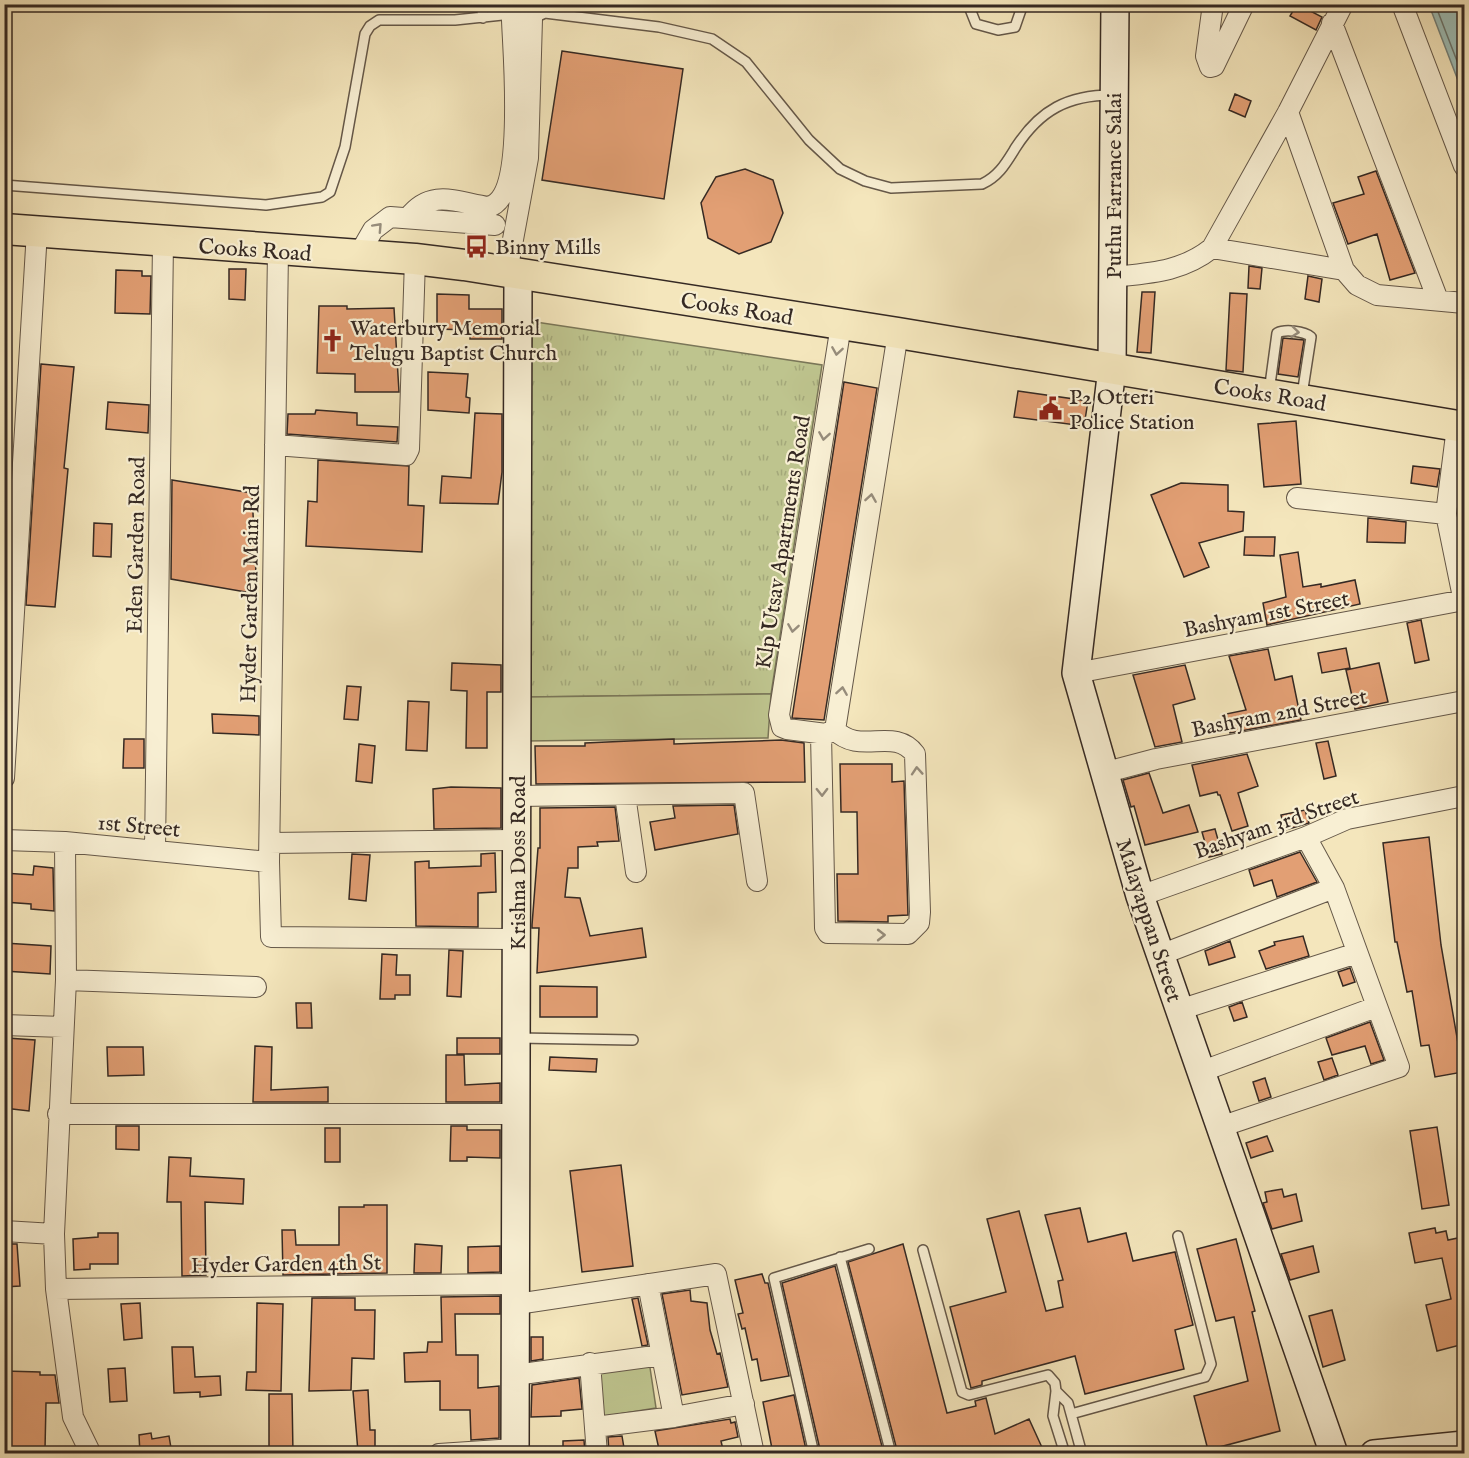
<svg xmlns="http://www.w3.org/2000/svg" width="1469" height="1458" font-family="'IM FELL English',serif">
<defs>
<pattern id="grass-tufts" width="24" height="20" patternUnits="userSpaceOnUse" patternTransform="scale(1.5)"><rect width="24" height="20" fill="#bec48e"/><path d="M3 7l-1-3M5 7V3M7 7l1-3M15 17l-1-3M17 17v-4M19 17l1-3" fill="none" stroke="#a4a87a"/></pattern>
</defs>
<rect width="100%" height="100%" fill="#f4e6bc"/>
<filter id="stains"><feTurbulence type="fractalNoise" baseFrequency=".00333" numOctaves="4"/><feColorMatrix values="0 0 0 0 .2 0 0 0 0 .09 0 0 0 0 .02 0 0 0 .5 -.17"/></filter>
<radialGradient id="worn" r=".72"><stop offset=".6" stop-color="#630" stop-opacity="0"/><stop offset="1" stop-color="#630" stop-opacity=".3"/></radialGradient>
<path fill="url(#grass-tufts)" stroke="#7a7658" stroke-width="1.5" d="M529 321 822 365 771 694 527 697Z"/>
<path fill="#bec48e" stroke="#7a7658" stroke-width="1.5" d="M771 694 768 738 526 741 527 697Z
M649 1361 656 1408 600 1417 593 1370Z"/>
<path fill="#9dbeb7" stroke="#73827c" stroke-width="1.5" d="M1429 5H1464V96Z"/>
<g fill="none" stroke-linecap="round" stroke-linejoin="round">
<path stroke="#69746d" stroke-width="1.5" d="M1435 4 1464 79"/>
</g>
<path fill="#e29f74" stroke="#352923" stroke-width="1.5" d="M1297 4 1322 17 1316 30 1290 16Z
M562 51 683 69 664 199 542 180Z
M1235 94 1251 101 1245 117 1229 110Z
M745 169 773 180 783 213 771 242 739 254 708 238 701 203 716 177Z
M1376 171 1415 273 1390 280 1377 234 1348 244 1333 203 1364 194 1358 177Z
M1249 266 1262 268 1260 289 1248 288Z
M229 269H246L245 300 229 299Z
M116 270 142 271V276H151L150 314 115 313Z
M1308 276 1322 279 1319 302 1305 299Z
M1142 292H1155L1151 353 1137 352Z
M1230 293 1247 294 1243 372 1226 370Z
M437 294 469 295V309H502V339H470V330L437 329Z
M319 306H347V309L394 308 399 392H355V374L317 373Z
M1283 338 1304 340 1298 377 1278 374Z
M41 364 74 367 64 468 68 469 55 607 26 605Z
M428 372 468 374 466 397 470 398 469 413 428 410Z
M844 382 877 388 824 720 792 718Z
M1018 391 1088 401 1084 426 1014 417Z
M108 402 149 405 148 433 106 429Z
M316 410 357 413V425L398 427 397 442 287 434 288 414H315Z
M475 413 502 414V472L498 504 440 503 442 476 471 478Z
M1296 421 1301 484 1264 487 1258 424Z
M318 460 409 466 408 505 424 506 422 552 306 546 308 501 317 502Z
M1413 466 1440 469 1437 487 1411 483Z
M172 480 252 493 257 594 171 579Z
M1181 483 1228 485V511L1244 512 1243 531 1199 543 1209 567 1184 577 1151 495Z
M1368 518 1406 522 1405 543 1367 542Z
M94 523 112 524 111 557 93 556Z
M1245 537H1275L1274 556 1244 555Z
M1298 552 1303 587 1321 584V587L1355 580 1360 604 1267 625 1263 603 1286 597 1280 555Z
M1421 620 1429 660 1415 663 1407 623Z
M1346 648 1350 668 1322 673 1318 653Z
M1268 649 1275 680 1292 676 1301 720 1230 733 1226 714 1246 710 1229 656Z
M452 663 501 665V692H487V748H466L467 691 451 690Z
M1379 663 1388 702 1355 709 1346 670Z
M1185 665 1195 699 1173 705 1182 742 1155 747 1133 675Z
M347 686 361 687 358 720 344 719Z
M408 701 429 702 427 751 406 750Z
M212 714 259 716V735L213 733Z
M124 739H144V768H123Z
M674 739V744L781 740 804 743 805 782 536 784 535 746H585V743Z
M1328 741 1336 776 1324 779 1316 743Z
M359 744 375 746 372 783 356 781Z
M1247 754 1258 786 1238 793 1248 826 1232 831 1220 795H1218L1217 792 1200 796 1192 765Z
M840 764H892V782L904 781 908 915 888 916V922L838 921 837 874H858L857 812H841Z
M1149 773 1163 813 1189 805 1198 832 1145 845 1134 806 1131 807 1123 780Z
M451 787 501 788V828L434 829 433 789Z
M734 805 738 834 655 850 650 822 675 818 673 806Z
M615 807 619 841 597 842 598 846 578 847V868H568L565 897 580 898 590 936 642 928 646 957 537 973 539 928H532V925L538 848H540V808Z
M1305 810 1309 823 1285 830 1281 815Z
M1215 829 1222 854 1209 857 1202 832Z
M1429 837 1441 945 1463 1072 1435 1077 1429 1045 1421 1046 1412 991 1407 992 1397 942H1395L1383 843Z
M1300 852 1317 882 1277 897 1272 880 1254 886 1249 870Z
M495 853 496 892 478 893V927L416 926 415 862 429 861V868L481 866V854Z
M352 854 370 855 366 901 349 899Z
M34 866 53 868 54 911 31 909V904L4 902V873L33 875Z
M1303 936 1309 956 1266 969 1259 951 1275 945 1274 942Z
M1230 941 1235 957 1209 965 1205 951Z
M4 943 51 946 50 974 4 971Z
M449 950 463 951 461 997 447 996Z
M382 954 397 955 396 975H410V995H395V999H380Z
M1350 968 1355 982 1343 986 1338 972Z
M540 986 597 987V1017H540Z
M1242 1002 1247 1017 1234 1021 1229 1007Z
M296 1003H311L312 1028H297Z
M1370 1022 1384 1060 1371 1064 1365 1046 1332 1055 1326 1038Z
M7 1038 35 1040 29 1111 4 1108Z
M457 1038H500V1054H457Z
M255 1046 272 1047 271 1090 328 1087V1102H253Z
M107 1047H143L144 1075 108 1076Z
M446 1055H464L465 1085 500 1083V1102H446Z
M550 1057 597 1059 596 1072 549 1070Z
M1332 1058 1338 1075 1324 1080 1318 1062Z
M1265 1078 1271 1097 1259 1101 1253 1082Z
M116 1126H139V1150L116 1149Z
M451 1126H467V1130H500V1158L467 1157V1161H450Z
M1437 1127 1449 1205 1422 1209 1410 1131Z
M325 1128H340V1162H325Z
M1267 1136 1273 1151 1251 1158 1246 1143Z
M169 1157 191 1158 190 1176 244 1179 243 1204 205 1202 206 1275 182 1276 181 1202H167Z
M621 1165 633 1266 582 1272 570 1171Z
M1282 1189 1284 1197 1296 1194 1302 1221 1272 1229 1263 1203 1267 1202 1265 1192Z
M364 1205H387V1273L283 1275 282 1230H295L296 1245H339V1207H364Z
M1080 1208 1088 1242 1126 1233 1133 1261 1175 1252 1193 1325 1175 1330 1184 1369 1085 1394 1075 1356 982 1381V1385L971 1388 950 1307 1006 1292 987 1219 1019 1211 1046 1311 1063 1307 1058 1281 1063 1280 1045 1215Z
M1435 1228 1436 1233 1446 1231 1448 1240 1458 1238 1464 1273V1344L1437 1351 1426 1305 1451 1299 1442 1258 1415 1263 1409 1233Z
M98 1233H118V1264H90V1269L74 1270 73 1239 98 1237Z
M1236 1239 1255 1311 1252 1312 1280 1431 1208 1450 1194 1396 1248 1381 1234 1317 1216 1321 1197 1249Z
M4 1244H17L20 1286 4 1287Z
M415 1244 442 1246 441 1273H414Z
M903 1244 947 1413 976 1406 975 1401 986 1398 995 1434 1029 1419 1045 1454H898L848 1262Z
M500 1246V1272L468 1273V1247Z
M1313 1246 1319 1272 1290 1280 1281 1254Z
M835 1266 884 1454H821L782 1283Z
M762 1274 765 1283H768L789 1376 761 1381 757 1359 752 1360 745 1328 742 1329 738 1314 743 1313 735 1280Z
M690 1290 691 1301 707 1303 710 1330 717 1354 720 1353 728 1387 682 1395 662 1294Z
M500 1296V1314H455L456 1355H478V1388L499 1386V1438L471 1440 470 1410H440V1381L405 1382 404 1353 427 1352 428 1342H442L441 1297Z
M312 1298H355V1310H375L374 1359 352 1358 351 1390 309 1391Z
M638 1298 648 1345 642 1346 632 1299Z
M140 1303 142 1338 124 1340 121 1304Z
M257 1303 283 1304 281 1391 246 1390 247 1372H256Z
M1332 1310 1345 1360 1323 1367 1309 1316Z
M531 1337H543V1359L531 1361Z
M172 1347H193L195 1377 220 1376 221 1395 200 1397V1392L174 1393Z
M125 1368 127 1401 110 1402 108 1369Z
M4 1371 40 1372V1375H55L59 1403H46L45 1449 4 1448Z
M579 1378 582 1409 561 1411V1416L531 1417 532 1385Z
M368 1390 370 1430H375V1451L358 1452 353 1391Z
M269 1394H292L293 1454H269Z
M794 1395 807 1454H773L763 1402Z
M730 1419 731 1423 735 1422 738 1437 721 1441 724 1454H706V1451L660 1454 655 1431Z
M151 1433 152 1439 169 1436 172 1454H140L139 1435Z
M622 1436 625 1454H609L608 1437Z
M584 1440 585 1454H563V1441Z"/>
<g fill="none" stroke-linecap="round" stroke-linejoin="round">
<defs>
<path id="lane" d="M481 4 483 18
M968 4 976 24 998 30 1015 27 1023 4
M532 19 545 13 659 27 712 39 746 62 809 140 840 169 865 181 891 188 982 184C999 176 1006 163 1016 147 1040 110 1068 95 1112 95
M4 185 266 205 322 197 330 192 345 147 365 34 370 26 379 20H455L513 14
M1269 392 1277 333C1285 329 1304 331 1311 337L1302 395
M518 1038 633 1040
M923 1250 962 1392 969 1395 1048 1375 1055 1383 1056 1391
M840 1257 891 1454
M1071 1414 1205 1377 1211 1364 1178 1236
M814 1454 774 1278 869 1249
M1065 1454 1053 1416 1056 1391 1068 1403 1082 1454"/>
<path id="street" d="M1213 4 1206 56 1210 67 1214 66 1244 4
M1402 4 1464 166
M1332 23 1438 300
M1288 112 1344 270
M408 218C431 188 456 202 488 207 527 199 513 54 512 20L515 14H522L532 19 528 158 507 272
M1212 248 1288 112 1343 4
M278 251 269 862 271 937 516 939
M358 256 373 230 390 217 495 225
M1113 277C1150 273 1182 272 1212 248L1344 270 1357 285 1377 295 1464 303
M841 325 779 715 782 727 787 729 826 734 835 730 898 333
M1457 427 1446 514 1464 602
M275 445 406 455 409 449 415 259
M1297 498 1446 514
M1076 673 1464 600
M821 734 825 928 828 933 908 934 919 923 920 912 915 754C894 726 860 756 835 730
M1103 773 1156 759 1464 701
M4 778 37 231
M625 795 636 872
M517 796 744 793 757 881
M4 840 65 842 269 862
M65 842 66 980 54 1234 56 1289 73 1417 91 1454
M270 843 516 840
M155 850 163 242
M1140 896 1306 837 1347 819 1464 796
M1160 955 1334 888
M66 980 256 987
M1179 1010 1357 953
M4 1025 63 1027
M1200 1072 1376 1007
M58 1114H516
M1220 1127 1399 1067 1334 888 1306 837
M4 1231 54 1234
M56 1289 517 1284
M517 1304 716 1274 754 1454
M590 1363 597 1454
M515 1375 662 1355
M674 1417 744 1404
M595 1427 674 1417 648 1284
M439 1454 515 1449"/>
<path id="secondary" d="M1115 4 1112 368 1076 673 1140 896 1334 1454
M515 1454 518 273
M1374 1454 1464 1445"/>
<path id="primary" d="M4 229 415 259 464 265 898 333 1464 427"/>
</defs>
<use href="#lane" stroke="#655849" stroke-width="12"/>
<use href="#street" stroke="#655849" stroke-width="22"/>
<use href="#secondary" stroke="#352923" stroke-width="30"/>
<use href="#primary" stroke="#352923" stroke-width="33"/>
<use href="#lane" stroke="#f8efd3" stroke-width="9"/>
<use href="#street" stroke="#f8efd3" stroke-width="20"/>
<use href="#secondary" stroke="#f8efd3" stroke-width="27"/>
<use href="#primary" stroke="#f4e6bc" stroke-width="30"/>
</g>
<defs><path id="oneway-chevron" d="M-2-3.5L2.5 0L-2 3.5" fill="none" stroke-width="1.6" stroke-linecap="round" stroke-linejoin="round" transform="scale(1.5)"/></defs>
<g stroke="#968c7b">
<use href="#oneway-chevron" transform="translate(378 227) rotate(-47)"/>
<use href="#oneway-chevron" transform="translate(1295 332) rotate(6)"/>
<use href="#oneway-chevron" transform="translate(837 351) rotate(99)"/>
<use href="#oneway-chevron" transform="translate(824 436) rotate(99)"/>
<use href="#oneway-chevron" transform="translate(871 498) rotate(-81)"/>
<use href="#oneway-chevron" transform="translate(793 628) rotate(99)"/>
<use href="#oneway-chevron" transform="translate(842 691) rotate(-81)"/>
<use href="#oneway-chevron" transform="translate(917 771) rotate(-94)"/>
<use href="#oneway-chevron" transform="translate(822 792) rotate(89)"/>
<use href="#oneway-chevron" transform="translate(881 935)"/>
</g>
<defs>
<symbol id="bus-bare" viewBox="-9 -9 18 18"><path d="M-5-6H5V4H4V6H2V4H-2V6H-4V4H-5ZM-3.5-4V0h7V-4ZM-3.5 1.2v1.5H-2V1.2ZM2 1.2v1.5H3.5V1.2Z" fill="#8f2418" stroke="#f8efd3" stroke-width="2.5" paint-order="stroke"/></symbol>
<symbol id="church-bare" viewBox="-9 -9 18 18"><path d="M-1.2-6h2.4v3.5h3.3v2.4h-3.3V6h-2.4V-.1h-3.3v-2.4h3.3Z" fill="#8f2418" stroke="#f8efd3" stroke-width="2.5" paint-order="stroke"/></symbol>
<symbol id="civic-bare" viewBox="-9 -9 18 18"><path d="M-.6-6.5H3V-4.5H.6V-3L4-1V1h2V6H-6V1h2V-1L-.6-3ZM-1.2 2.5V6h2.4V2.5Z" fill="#8f2418" stroke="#f8efd3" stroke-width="2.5" paint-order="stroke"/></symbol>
</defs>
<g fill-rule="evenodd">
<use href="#bus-bare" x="460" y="230" width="33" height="33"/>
<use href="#church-bare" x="316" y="324" width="33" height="33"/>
<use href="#civic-bare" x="1034" y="392" width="33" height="33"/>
</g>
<g text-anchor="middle" stroke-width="4.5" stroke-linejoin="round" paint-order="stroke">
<g font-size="22" fill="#352923" stroke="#f8efd3">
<text transform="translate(1113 186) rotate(-90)" y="8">Puthu Farrance Salai</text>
<text transform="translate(255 249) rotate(4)" y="8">Cooks Road</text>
<text transform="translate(737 308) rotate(9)" y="8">Cooks Road</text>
<text transform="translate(1270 394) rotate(9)" y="8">Cooks Road</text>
<text transform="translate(782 542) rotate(-81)" y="8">Klp Utsav Apartments Road</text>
<text transform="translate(135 545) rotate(-89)" y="8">Eden Garden Road</text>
<text transform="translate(249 594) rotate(-89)" y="8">Hyder Garden Main Rd</text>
<text transform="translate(1266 613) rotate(-11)" y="8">Bashyam 1st Street</text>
<text transform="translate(1279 712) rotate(-11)" y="8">Bashyam 2nd Street</text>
<text transform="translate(1276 823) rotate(-19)" y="8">Bashyam 3rd Street</text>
<text transform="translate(139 825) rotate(5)" y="8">1st Street</text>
<text transform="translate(517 863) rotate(-90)" y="8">Krishna Doss Road</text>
<text transform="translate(1150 920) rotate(72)" y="8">Malayappan Street</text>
<text transform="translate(286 1263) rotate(-1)" y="8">Hyder Garden 4th St</text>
</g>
<g font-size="22" fill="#352923" stroke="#f8efd3" text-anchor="start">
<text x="495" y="254">Binny Mills</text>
<text x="350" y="335">Waterbury Memorial<tspan x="350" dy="25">Telugu Baptist Church</tspan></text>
<text x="1069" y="404">P2 Otteri<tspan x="1069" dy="25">Police Station</tspan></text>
</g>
</g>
<rect width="1469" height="1458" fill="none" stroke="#f4e6bc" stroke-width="24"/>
<rect x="6" y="6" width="1457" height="1446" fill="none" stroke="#352923" stroke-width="3"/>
<rect x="12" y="12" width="1445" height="1434" fill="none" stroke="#352923" stroke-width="1.5"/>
<rect width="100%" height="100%" filter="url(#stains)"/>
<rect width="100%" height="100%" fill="url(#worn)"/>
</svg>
